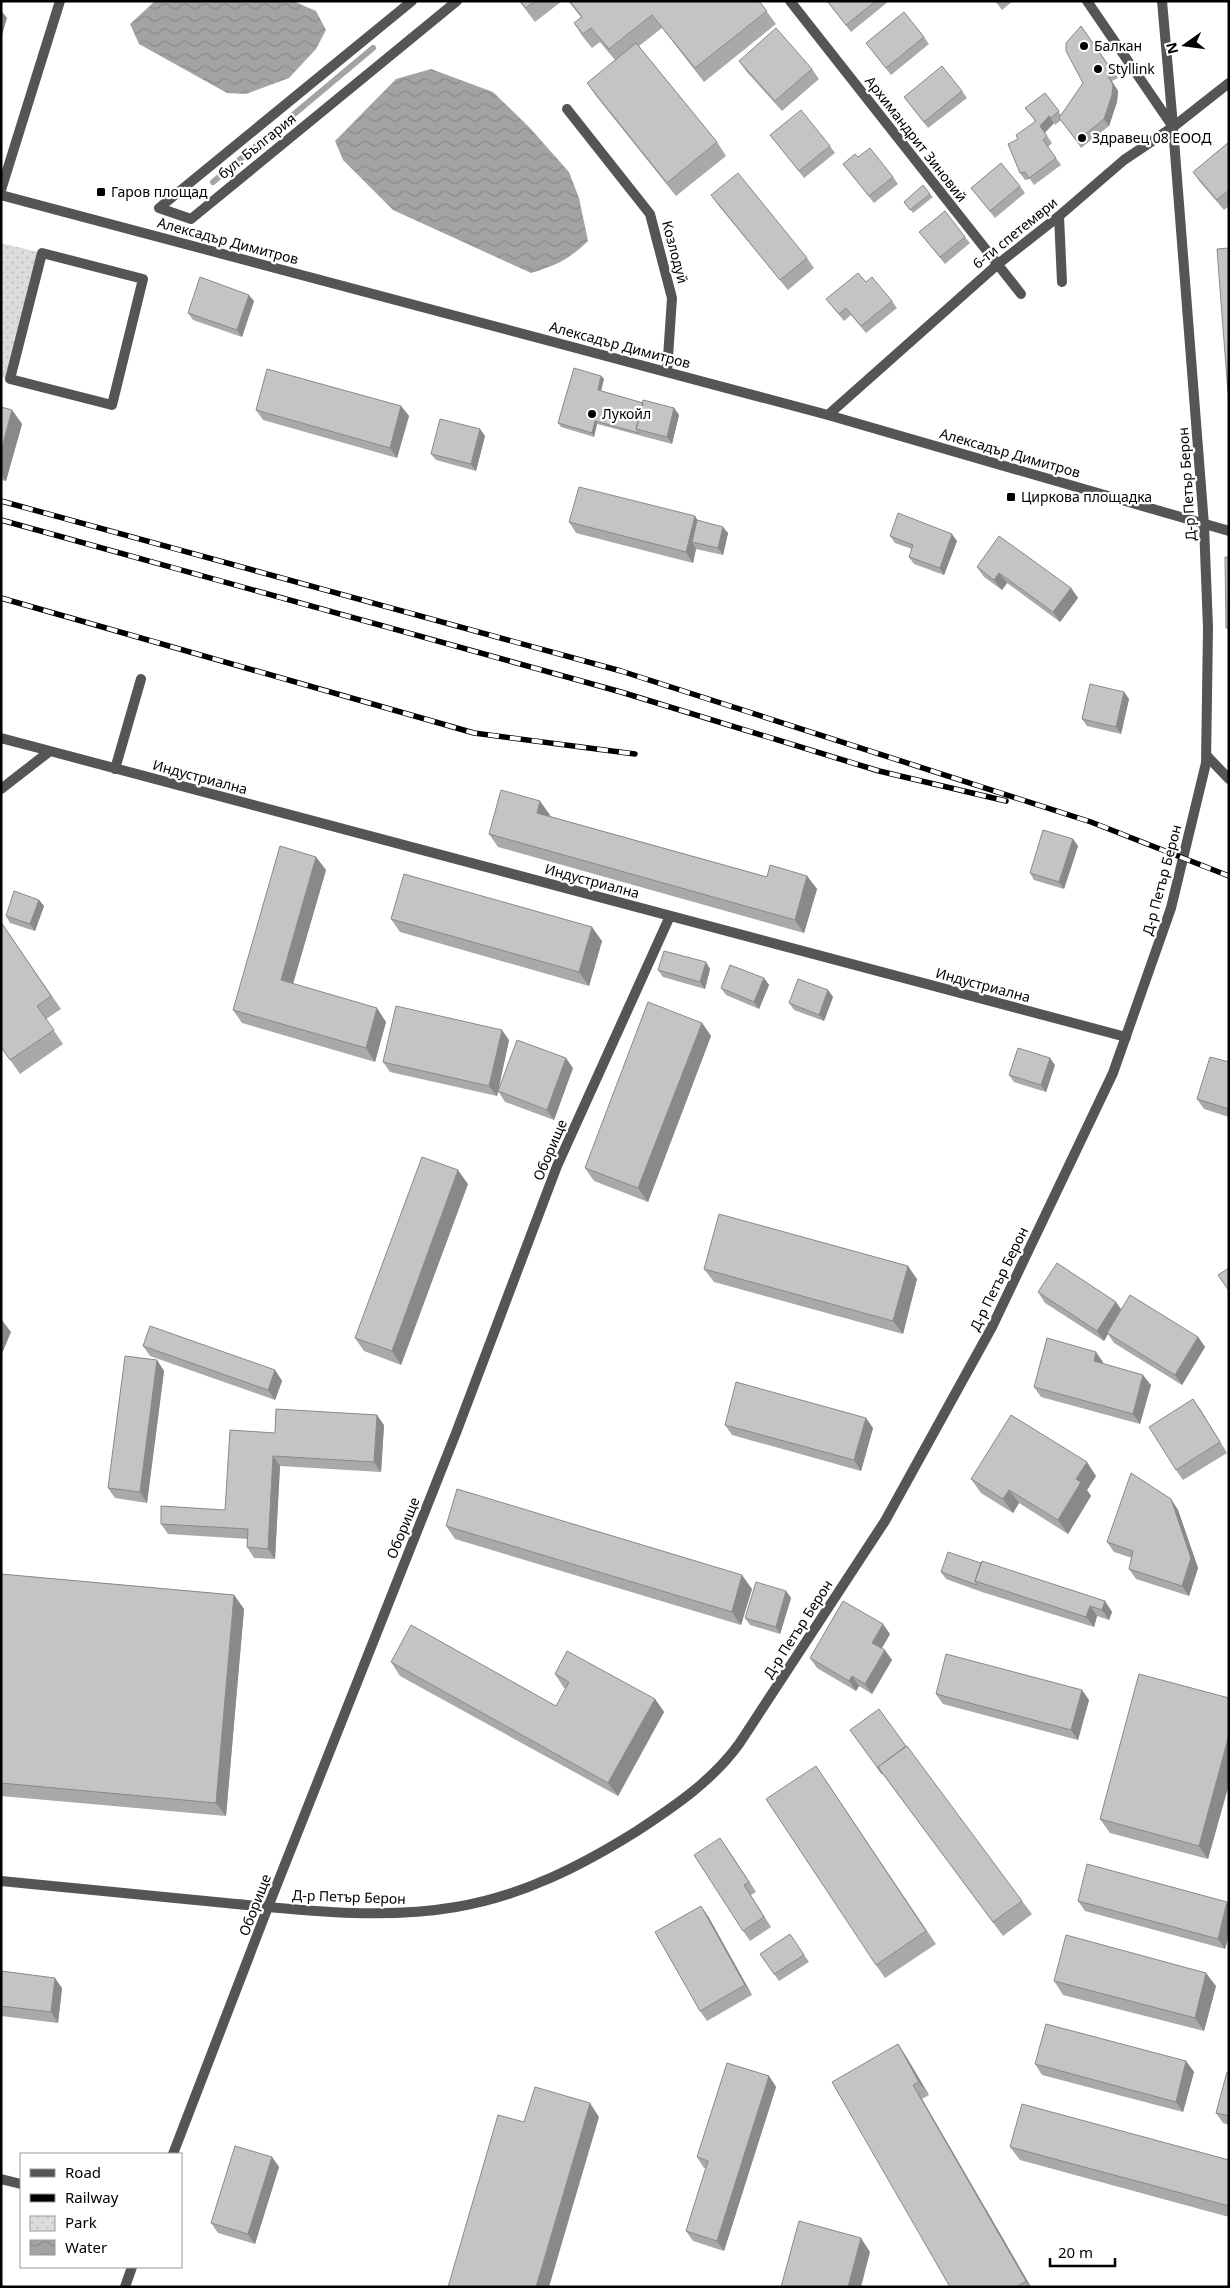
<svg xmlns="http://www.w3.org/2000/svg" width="1230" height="2288" font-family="'Noto Sans',sans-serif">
<defs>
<pattern id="park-dots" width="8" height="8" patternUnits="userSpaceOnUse" patternTransform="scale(1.25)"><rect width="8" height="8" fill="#dcdcdc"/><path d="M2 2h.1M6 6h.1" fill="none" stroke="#bbb" stroke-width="1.8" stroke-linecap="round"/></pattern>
<pattern id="water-waves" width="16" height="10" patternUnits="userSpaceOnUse" patternTransform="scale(1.25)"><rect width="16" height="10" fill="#a3a3a3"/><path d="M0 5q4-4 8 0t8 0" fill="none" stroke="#8b8b8b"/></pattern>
</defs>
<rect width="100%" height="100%" fill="#fff"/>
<path fill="url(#park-dots)" d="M1 243 42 253 10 379 1 377Z"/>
<path fill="url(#water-waves)" d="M155 1H293L316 11 326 30 316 49 289 78 246 94 227 93 139 44 130 24Z
M431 69 493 92 530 128 569 172 579 198 588 241C568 260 557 265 531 273L393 210 343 160 335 141 396 79Z"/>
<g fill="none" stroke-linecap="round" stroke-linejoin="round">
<path stroke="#a3a3a3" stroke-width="6" d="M213 182 373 48"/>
<path stroke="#555" stroke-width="10" d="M159 208 191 219 457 1
M159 208 412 1
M42 253 143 279 112 405 10 379Z"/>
<path stroke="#555" stroke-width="10" d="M790 1 1021 294
M1087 1 1173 127
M1162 1 1173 126
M567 109 650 214 672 298 667 372
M1 190 60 1
M1 195 828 415 1229 531
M1059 216 1062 282
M828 415 998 264 1059 216 1124 160 1173 127
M1 738 50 751
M1207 756 1229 779
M115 769 141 679
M1 789 50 751 1126 1037
M173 2154 268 1907 456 1433 557 1166 670 916
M1 2179 21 2184
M125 2287 132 2267"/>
<path stroke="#555" stroke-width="10" d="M1 1881C76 1888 151 1896 226 1903 302 1910 380 1920 456 1907 522 1896 581 1866 637 1831 675 1806 712 1781 739 1744L885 1521 992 1327 1113 1073 1171 908 1206 763 1208 628 1204 525 1173 127 1229 83"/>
<defs>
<path id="rail" d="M1 501 621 671 1091 822 1229 876
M1 520 621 692 879 771 1006 801
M1 598 474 733 635 754"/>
</defs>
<use href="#rail" stroke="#000" stroke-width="5.5"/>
<use href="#rail" stroke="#fff" stroke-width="4" stroke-dasharray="11" stroke-linecap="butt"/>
</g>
<path fill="#a9a9a9" d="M519 1H562L535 22Z
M568 1H759L776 24 704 82 662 28 639 46 717 142 726 156 676 196 596 96 587 83 615 60 600 42 592 48 583 37 574 23 581 17Z
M827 1H889L851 32Z
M995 1H1013L1002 10Z
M1081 26 1118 78 1112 81 1118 91 1117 102 1109 126 1081 148 1061 120 1055 125 1054 123 1045 133 1052 143 1048 147 1061 165 1034 185 1030 179 1025 180 1020 173 1018 139 1035 121 1025 108 1045 93 1061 115 1083 83Z
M924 37 929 44 891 75 866 43Z
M739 61 812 69 819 79 782 111 746 71Z
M962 91 967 98 928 128 904 97Z
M770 135 830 146 835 153 804 178Z
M1229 142V206L1224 210 1200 182 1193 172Z
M858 157 893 177 898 184 874 203 843 164Z
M1020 186 1025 193 995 218 971 188Z
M930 194 933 197 913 213 904 202Z
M711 195 807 258 814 268 788 290 718 205Z
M919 232 965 237 970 243 945 264Z
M866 282 892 301 897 308 866 333 851 315 844 321 826 299Z
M254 301 242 337 193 320 188 313Z
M601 376 604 379 601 391 643 403 674 408 679 415 672 444 597 424 594 437 561 427 558 423Z
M401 406 409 416 397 458 263 420 256 410Z
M1 407 12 410 22 424 6 481 1 480Z
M480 429 485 436 476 471 436 460 431 454Z
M695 516 697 520 728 533 723 555 696 549 693 563 576 533 569 522Z
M890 536 957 541 944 575 914 564 909 557 912 549 895 543Z
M977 567 1071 588 1078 598 1060 622 1007 583 1002 590 984 577Z
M1124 692 1129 699 1121 734 1087 726 1082 719Z
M550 815 549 816 767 877 807 876 817 889 804 933 498 847 489 834Z
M1073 839 1078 846 1064 889 1034 880 1030 873Z
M316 857 326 870 293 984 386 1022 375 1062 242 1023 233 1010Z
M39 900 44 906 35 931 10 923 6 916Z
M391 919 602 941 589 986 400 932Z
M1 922 61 1009 46 1019 63 1044 20 1074 1 1047Z
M706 962 710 969 705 989 663 977 658 970Z
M764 978 769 985 759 1009 726 995 721 988Z
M828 990 833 997 824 1021 794 1010 789 1003Z
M702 1023 711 1036 648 1202 594 1181 585 1168Z
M509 1040 497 1096 390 1072 383 1062Z
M1229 1062V1117L1204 1109 1197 1099Z
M1055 1065 1046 1092 1014 1082 1009 1075Z
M573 1068 554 1120 505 1102 498 1091Z
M468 1184 401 1365 364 1351 355 1338Z
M704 1269 917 1279 903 1334 714 1282Z
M1038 1292 1116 1302 1121 1310 1198 1337 1205 1347 1182 1385 1114 1343 1108 1334 1104 1341 1045 1303Z
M143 1346 275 1370 282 1381 275 1400 150 1356Z
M157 1360 164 1371 147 1503 115 1498 108 1488Z
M1103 1362V1363L1151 1385 1140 1424 1041 1397 1034 1387Z
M1200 1409 1227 1453 1183 1480 1176 1470Z
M866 1418 873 1428 861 1471 732 1435 725 1425Z
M384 1425 381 1472 280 1466 275 1559 254 1558 247 1547 248 1539 168 1534 161 1524 225 1510 275 1433Z
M1096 1476 1087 1490 1091 1496 1068 1534 1019 1503 1013 1513 981 1493 971 1479Z
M1171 1499 1178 1510 1198 1568 1189 1596 1136 1579 1129 1569 1132 1558 1114 1552 1107 1542Z
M446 1526 752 1589 741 1625 455 1539Z
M981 1563 1105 1601 1112 1612 1109 1620 1097 1616 1094 1627 982 1592 946 1579 941 1572Z
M1 1574 234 1595 244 1609 226 1816 1 1796Z
M786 1591 791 1598 780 1634 750 1625 745 1618Z
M890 1634 882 1648 892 1660 872 1694 859 1686 856 1691 817 1668 810 1658Z
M391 1662 556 1706 566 1689 564 1688 555 1674 655 1699 664 1712 618 1796 400 1676Z
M1082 1690 1089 1700 1078 1740 943 1704 936 1694Z
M1229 1698V1784L1208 1859 1110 1833 1100 1819Z
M850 1730 1022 1901 1032 1914 1003 1936Z
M825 1779 936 1944 885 1978 876 1965Z
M727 1848 756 1892 751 1895 771 1927 750 1941 743 1931Z
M1078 1901 1229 1904V1935L1225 1949 1085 1911Z
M708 1916 752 1995 707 2021 700 2011Z
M790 1934 809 1962 779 1981 760 1954Z
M1 1971 62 1988 58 2023 1 2016Z
M1054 1981 1216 1986 1204 2031 1063 1995Z
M898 2044 907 2058 929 2095 922 2099 1031 2287H950Z
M1186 2061 1194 2072 1183 2112 1042 2075 1035 2064Z
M1229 2073V2125L1223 2123 1216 2113Z
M769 2076 776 2087 724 2251 693 2241 686 2231 706 2168H704L697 2157Z
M1010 2147 1229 2160V2217L1020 2160Z
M272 2157 279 2167 255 2244 218 2233 211 2223Z"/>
<path fill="#898989" d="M1 10 7 18 1 39Z
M1107 74 1118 91 1117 102 1109 126 1104 119Z
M1049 116 1054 123 1044 133 1040 126Z
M249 295 254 301 242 337 237 330Z
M601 376 604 379 600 394 598 390Z
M401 406 409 416 397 458 390 448Z
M674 408 679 415 672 444 667 437Z
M12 410 22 424 6 481 1 474V451Z
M595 421 597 424 594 437 592 433Z
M480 429 485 436 476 471 471 464Z
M695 516 702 527 692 542 696 549 693 563 686 552Z
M723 527 728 533 723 555 718 548Z
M952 534 957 541 944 575 940 568Z
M999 573 1007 583 1002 590 994 580Z
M1071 588 1078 598 1060 622 1053 612Z
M1124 692 1129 699 1121 734 1116 727Z
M540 801 550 815 547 826 537 813Z
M1073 839 1078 846 1064 889 1059 882Z
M316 857 326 870 290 994 281 980Z
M807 876 817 889 804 933 795 920Z
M39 900 44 906 35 931 30 924Z
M592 927 602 941 589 986 579 972Z
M706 962 710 969 705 989 700 982Z
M764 978 769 985 759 1009 754 1002Z
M828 990 833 997 824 1021 819 1015Z
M377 1008 386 1022 375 1062 366 1048Z
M702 1023 711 1036 648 1202 638 1188Z
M502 1030 509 1040 497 1096 489 1086Z
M566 1058 573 1068 554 1120 547 1110Z
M1050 1058 1055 1065 1046 1092 1041 1085Z
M458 1170 468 1184 401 1365 392 1351Z
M908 1266 917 1279 903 1334 893 1321Z
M1116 1302 1123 1312 1107 1333 1108 1334 1104 1341 1097 1331Z
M1 1319 11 1332 1 1356Z
M1198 1337 1205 1347 1182 1385 1175 1375Z
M1096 1352 1103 1362 1101 1371 1094 1361Z
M157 1360 164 1371 147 1503 140 1492Z
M275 1370 282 1381 275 1400 268 1390Z
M1143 1375 1151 1385 1140 1424 1133 1414Z
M1193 1399 1200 1409 1227 1453 1220 1442Z
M377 1415 384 1425 381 1472 374 1462Z
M866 1418 873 1428 861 1471 854 1460Z
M273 1456 280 1466 275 1559 268 1549Z
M1087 1462 1096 1476 1087 1490 1091 1496 1068 1534 1058 1520 1076 1479Z
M1009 1490 1019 1503 1013 1513 1003 1499Z
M1171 1499 1178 1510 1198 1568 1189 1596 1182 1586Z
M742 1575 752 1589 741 1625 732 1612Z
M786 1591 791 1598 780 1634 776 1627Z
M234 1595 244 1609 226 1816 216 1803Z
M1105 1601 1112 1612 1109 1620 1102 1610Z
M1090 1606 1097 1616 1094 1627 1086 1617Z
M883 1624 890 1634 879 1653 872 1643Z
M885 1650 892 1660 872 1694 865 1684Z
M852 1676 859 1686 856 1691 849 1681Z
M1082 1690 1089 1700 1078 1740 1071 1730Z
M655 1699 664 1712 618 1796 608 1783Z
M1229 1735V1784L1208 1859 1199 1846Z
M720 1838 727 1848 756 1892 749 1882Z
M1227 1902 1229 1904V1935L1225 1949 1218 1939Z
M701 1906 708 1916 752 1995 745 1985Z
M1206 1973 1216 1986 1204 2031 1195 2018Z
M55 1978 62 1988 58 2023 51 2012Z
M898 2044 907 2058 929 2095 919 2082Z
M1186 2061 1194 2072 1183 2112 1176 2102Z
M769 2076 776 2087 724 2251 717 2241Z
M913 2085 922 2099 1031 2287H1030L1026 2281Z
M590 2103 599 2117 549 2287H536Z
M272 2157 279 2167 255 2244 248 2234Z
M861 2238 870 2252 861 2287H848Z"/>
<path fill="#c4c4c4" stroke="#898989" d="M520 1H535L526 8Z
M570 1H759L767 11 695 68 652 15 609 49 591 28 583 34 574 23 582 17Z
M827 1H876L846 25Z
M904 12 924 37 886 68 866 43Z
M1081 26 1113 72 1107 74 1113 85 1112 95 1104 119 1077 141 1059 118 1083 83 1066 51V43Z
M776 28 812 69 775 101 739 61Z
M636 43 717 142 667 183 587 83Z
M942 66 962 91 924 122 904 97Z
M1045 93 1059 111 1051 118 1049 116 1040 126 1047 136 1043 140 1056 158 1029 178 1025 172 1020 173 1008 144 1018 139 1016 135 1036 121 1025 108Z
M801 110 830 146 799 171 770 135Z
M1229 142V190L1217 200 1193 172Z
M870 148 893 177 869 196 843 164 855 154 858 157Z
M1001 163 1020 186 990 211 971 188Z
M738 173 807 258 780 280 711 195Z
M923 185 930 194 910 210 904 202Z
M945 211 965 237 940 257 919 232Z
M1229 248V393H1228L1217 249Z
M858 273 866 282 872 277 892 301 861 326 846 308 839 314 826 299Z
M200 277 249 295 237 330 188 313Z
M574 368 601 376 598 390 643 403 636 429 639 433 595 421 592 433 558 423Z
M267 369 401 406 390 448 256 410Z
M643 400 674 408 667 437 636 429Z
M1 407 12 410 1 451Z
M440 419 480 429 471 464 431 454Z
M579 487 695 516 686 552 569 522Z
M898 513 952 534 940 568 909 557 913 545 890 536Z
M697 520 723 527 718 548 692 542Z
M999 536 1071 588 1053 612 999 573 994 580 977 567Z
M1225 557H1229V628H1226Z
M1090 684 1124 692 1116 727 1082 719Z
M501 790 540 801 537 813 767 877 770 865 807 876 795 920 489 834Z
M1043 830 1073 839 1059 882 1030 873Z
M280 846 316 857 281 980 377 1008 366 1048 233 1010Z
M404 874 592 927 579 972 391 919Z
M14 891 39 900 30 924 6 916Z
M1 922 51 996 37 1006 54 1030 10 1060 1 1047Z
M664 951 706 962 700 982 658 970Z
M730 965 764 978 754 1002 721 988Z
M798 979 828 990 819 1015 789 1003Z
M648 1002 702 1023 638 1188 585 1168Z
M396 1006 502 1030 489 1086 383 1062Z
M517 1040 566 1058 547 1110 498 1091Z
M1018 1048 1050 1058 1041 1085 1009 1075Z
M1210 1057 1229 1062V1109L1197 1099Z
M422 1157 458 1170 392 1351 355 1338Z
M719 1214 908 1266 893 1321 704 1269Z
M1057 1263 1116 1302 1097 1331 1038 1292Z
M1229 1268V1291L1218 1275Z
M1130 1295 1198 1337 1175 1375 1107 1333Z
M150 1326 275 1370 268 1390 143 1346Z
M1047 1338 1096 1352 1094 1361 1143 1375 1133 1414 1034 1387Z
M125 1356 157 1360 140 1492 108 1488Z
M736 1382 866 1418 854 1460 725 1425Z
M1193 1399 1220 1442 1176 1470 1149 1427Z
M276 1409 377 1415 374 1462 273 1456 268 1549 247 1547 248 1529 161 1524V1506L225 1510 230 1430 275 1433Z
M1011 1415 1087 1462 1076 1479 1081 1482 1058 1520 1009 1490 1003 1499 971 1479Z
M1131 1473 1171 1499 1191 1558 1182 1586 1129 1569 1133 1551 1107 1542Z
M457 1489 742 1575 732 1612 446 1526Z
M948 1552 981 1563 975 1581 977 1585 941 1572Z
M982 1561 1105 1601 1102 1610 1090 1606 1086 1617 975 1581Z
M1 1574 234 1595 216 1803 1 1783Z
M756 1582 786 1591 776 1627 745 1618Z
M843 1601 883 1624 872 1643 885 1650 865 1684 852 1676 849 1681 810 1658Z
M411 1625 556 1706 569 1682 555 1674 567 1651 655 1699 608 1783 391 1662Z
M946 1654 1082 1690 1071 1730 936 1694Z
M1139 1674 1229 1698V1735L1199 1846 1100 1819Z
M879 1709 906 1746 878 1767 882 1774 850 1730Z
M907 1746 1022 1901 993 1922 878 1767Z
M816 1766 926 1931 876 1965 766 1799Z
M720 1838 749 1882 744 1885 764 1917 743 1931 694 1855Z
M1087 1864 1227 1902 1218 1939 1078 1901Z
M701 1906 745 1985 700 2011 655 1932Z
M790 1934 804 1955 774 1974 760 1954Z
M1066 1935 1206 1973 1195 2018 1054 1981Z
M1 1971 55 1978 51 2012 1 2006Z
M1046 2024 1186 2061 1176 2102 1035 2064Z
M898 2044 919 2082 913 2085 1026 2281 1016 2287H950L832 2082Z
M727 2063 769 2076 717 2241 686 2231 708 2161 697 2157Z
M1227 2072 1229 2073V2116L1216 2113Z
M535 2087 590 2103 536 2287H448L498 2115 524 2122Z
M1022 2104 1229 2160V2206L1010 2147Z
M235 2146 272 2157 248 2234 211 2223Z
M799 2221 861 2238 848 2287H781Z"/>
<g fill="#000" stroke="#fff" stroke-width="2">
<circle cx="1084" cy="46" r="5"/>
<circle cx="1098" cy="69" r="5"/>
<circle cx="1082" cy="138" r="5"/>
<rect x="96" y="187" width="10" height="10" rx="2.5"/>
<circle cx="592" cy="414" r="5"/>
<rect x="1006" y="492" width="10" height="10" rx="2.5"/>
</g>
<g text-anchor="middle" stroke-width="4.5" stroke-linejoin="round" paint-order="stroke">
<g font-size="14" fill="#000" stroke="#fff" text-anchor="start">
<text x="1094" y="51">Балкан</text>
<text x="1108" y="74">Styllink</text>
<text x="1092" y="143">Здравец 08 ЕООД</text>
<text x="111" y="197">Гаров площад</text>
<text x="602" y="419">Лукойл</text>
<text x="1021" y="502">Циркова площадка</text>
</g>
<g font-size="14" fill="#000" stroke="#fff">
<text transform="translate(916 139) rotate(52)" y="5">Архимандрит Зиновий</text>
<text transform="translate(257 146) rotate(-39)" y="5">бул. България</text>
<text transform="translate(1015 233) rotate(-39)" y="5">6-ти спетември</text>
<text transform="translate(228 241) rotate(15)" y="5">Алексадър Димитров</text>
<text transform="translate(675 252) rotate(75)" y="5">Козлодуй</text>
<text transform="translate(620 345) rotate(15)" y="5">Алексадър Димитров</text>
<text transform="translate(1010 453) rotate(16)" y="5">Алексадър Димитров</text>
<text transform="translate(1187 484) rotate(-94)" y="5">Д-р Петър Берон</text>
<text transform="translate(200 777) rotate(15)" y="5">Индустриална</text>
<text transform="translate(1162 880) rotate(-75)" y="5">Д-р Петър Берон</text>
<text transform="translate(592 881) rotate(15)" y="5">Индустриална</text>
<text transform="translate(983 985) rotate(15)" y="5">Индустриална</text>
<text transform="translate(550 1150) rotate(-67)" y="5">Оборище</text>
<text transform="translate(999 1279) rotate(-64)" y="5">Д-р Петър Берон</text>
<text transform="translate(403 1528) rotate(-68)" y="5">Оборище</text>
<text transform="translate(798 1629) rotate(-57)" y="5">Д-р Петър Берон</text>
<text transform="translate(349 1897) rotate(2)" y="5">Д-р Петър Берон</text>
<text transform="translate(255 1905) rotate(-69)" y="5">Оборище</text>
</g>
</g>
<rect width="1230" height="2288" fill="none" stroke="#000000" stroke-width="5"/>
<rect x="20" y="2153" width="162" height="115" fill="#ffffff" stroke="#999999"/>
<rect x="30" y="2169" width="25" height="8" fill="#555555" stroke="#999999"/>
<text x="65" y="2178" font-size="15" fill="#000000">Road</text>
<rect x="30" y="2194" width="25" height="8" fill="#000000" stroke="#999999"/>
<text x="65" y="2203" font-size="15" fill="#000000">Railway</text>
<rect x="30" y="2216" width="25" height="15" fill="url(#park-dots)" stroke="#999999"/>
<text x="65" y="2228" font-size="15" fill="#000000">Park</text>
<rect x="30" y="2240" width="25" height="15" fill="url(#water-waves)" stroke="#999999"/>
<text x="65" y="2253" font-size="15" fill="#000000">Water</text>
<g transform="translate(1185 45) rotate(256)" stroke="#ffffff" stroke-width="4" paint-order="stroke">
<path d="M0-4L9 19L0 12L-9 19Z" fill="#000000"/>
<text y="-8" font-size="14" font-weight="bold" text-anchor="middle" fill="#000000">N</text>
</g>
<path d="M1050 2258v8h65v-8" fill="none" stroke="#000000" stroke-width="2.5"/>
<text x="1058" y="2258" font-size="15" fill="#000000" stroke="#ffffff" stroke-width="4" paint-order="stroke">20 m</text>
</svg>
